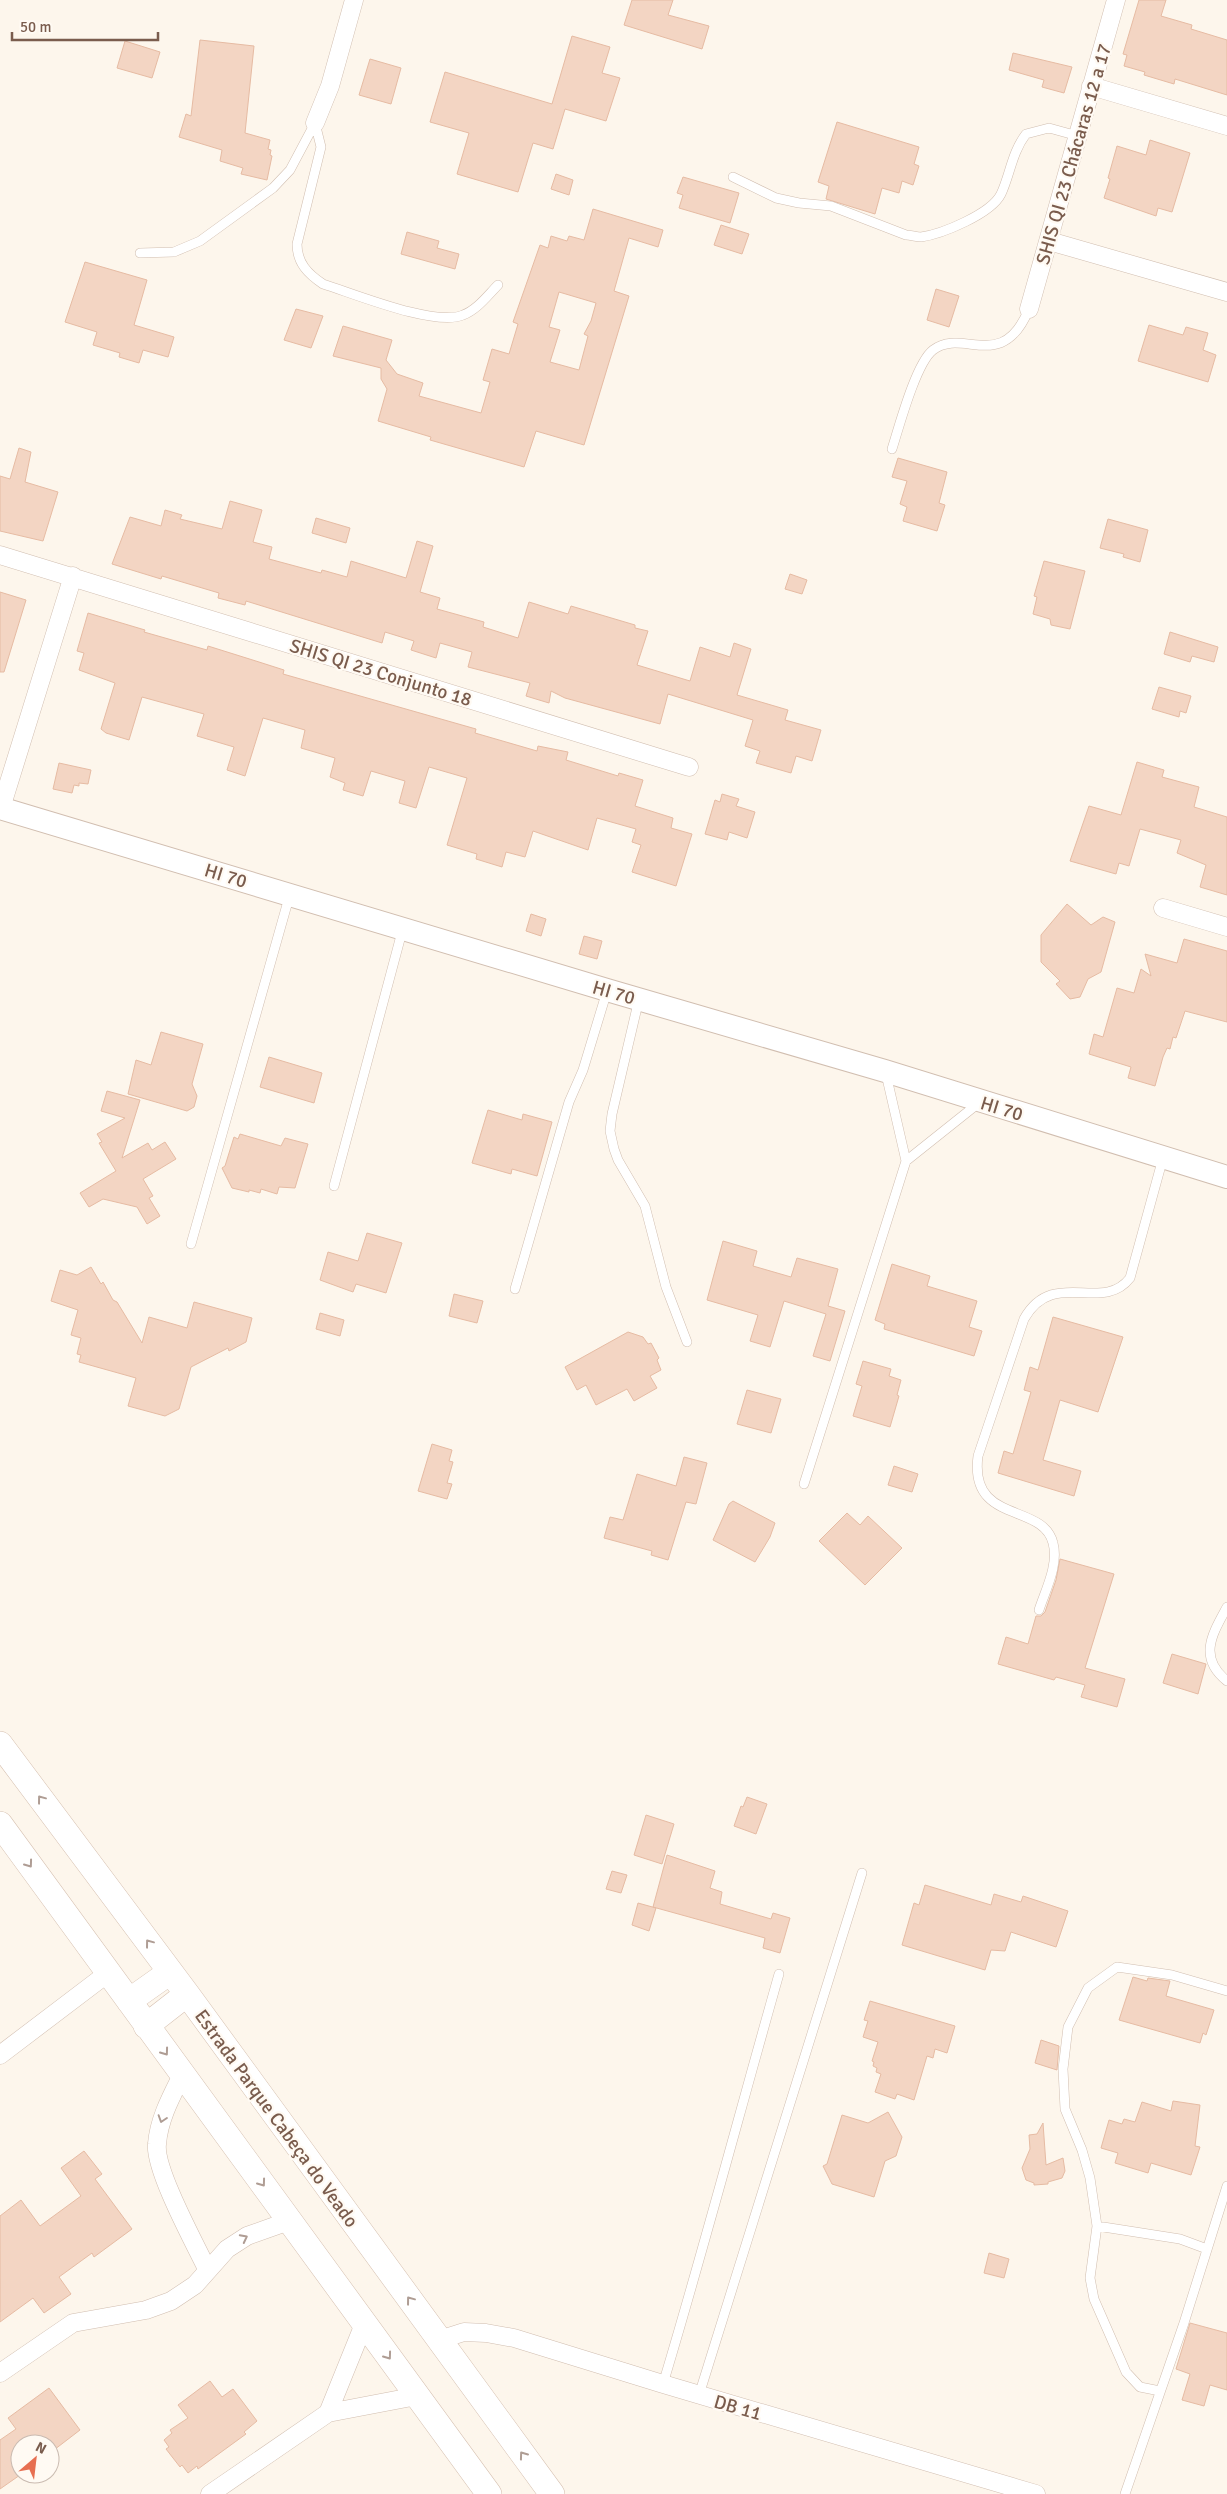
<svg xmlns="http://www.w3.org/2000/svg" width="1227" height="2494" font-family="Signika,sans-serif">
<rect width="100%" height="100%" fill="#fdf6ec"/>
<path fill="#f3d5c3" stroke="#e6bba3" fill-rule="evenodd" d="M632 0H673L668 15 709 26 702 49 624 25Z
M1139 0H1166L1161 16 1192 25 1191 29 1227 40V95L1175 79 1174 84 1144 75 1145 72 1124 66 1127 55 1123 54Z
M572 36 610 47 602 73 620 78 606 121 565 109 553 149 533 143 518 192 457 174 469 133 430 122 445 72 552 104Z
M200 40 254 46 245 133 270 140 268 149 271 150 270 155 272 156 267 180 241 174 243 168 220 161 222 150 179 137 186 114 191 116Z
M125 41 160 52 152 78 117 68Z
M1013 53 1072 67 1064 93 1042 87 1044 80 1009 70Z
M370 59 401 68 391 104 359 95Z
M837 122 919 147 914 164 919 166 913 185 902 181 899 193 882 188 875 214 826 199 829 186 818 182Z
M1150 140 1190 153 1172 212 1158 208 1156 216 1104 198 1110 179 1108 178 1117 146 1146 155Z
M556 174 573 180 569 195 551 189Z
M683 177 739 193 730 223 679 208 683 195 677 193Z
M593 209 663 230 658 247 629 238 614 291 629 296 584 445 536 431 524 467 430 440 431 437 378 421 387 389 381 379V368L333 356 343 326 392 340 386 360 397 374 423 383 419 396 481 413 490 382 483 380 492 349 509 354 518 324 513 322 540 245 548 248 551 236 567 241 569 236 584 240ZM559 292 596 303 591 321 584 334 588 336 579 370 550 362 560 330 549 327Z
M721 225 749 234 742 254 714 245Z
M407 232 439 241 437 248 459 254 455 269 401 254Z
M85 262 147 280 134 325 174 337 168 357 143 350 139 363 119 357 120 353 93 345 97 332 65 322Z
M936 289 959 296 949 327 927 320Z
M296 309 323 316 311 348 284 340Z
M1149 325 1183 335 1186 327 1208 333 1203 350 1216 355 1208 382 1138 361Z
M19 448 31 452 25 482 58 492 43 541 0 531V476L10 479Z
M898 458 947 472 939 503 945 505 937 531 903 521 907 507 900 504 907 481 892 477Z
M230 501 262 510 253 542 272 547 269 559 321 573 322 570 347 577 351 561 406 578 417 541 433 546 420 592 440 598 437 609 484 622 483 627 518 638 529 602 568 614 571 606 635 625V628L648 631 637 665 690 681 700 647 730 657 734 643 751 649 737 695 788 710 785 720 821 730 812 761 796 756 791 773 756 763 760 751 745 746 753 720 668 694 660 724 565 698 551 691 549 703 526 696 530 683 468 667 472 652 440 643 436 658 411 650 414 641 385 632 382 643 246 601 245 605 218 598 219 593 162 576 161 579 112 564 130 517 161 526 165 510 182 515 180 519 222 529Z
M316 518 350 528 346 543 312 533Z
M1108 519 1148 530 1140 562 1123 557 1124 554 1100 548Z
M1044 561 1085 571 1070 629 1051 625 1050 619 1033 614 1037 597 1034 596Z
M790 574 807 580 802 594 785 589Z
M0 592 26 600 4 672H0Z
M88 613 145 630 144 632 207 650 208 646 259 662 284 670 283 674 476 729 475 733 537 751 538 746 568 752 566 760 618 776 619 773 643 780 635 806 673 818 671 828 692 834 676 886 632 872 641 845 632 842 636 829 597 818 588 850 533 831 525 857 506 852 502 867 476 859 477 854 447 845 467 778 429 767 416 808 399 803 405 781 371 771 363 796 343 790 345 783 330 777 335 758 301 748 305 730 263 718 245 776 227 770 234 747 197 736 204 714 142 697 129 740 106 733 101 729 115 683 79 670 84 653 77 651Z
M1170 632 1218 647 1214 662 1192 656 1190 662 1164 654Z
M1159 687 1191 696 1186 713 1180 711 1179 717 1152 709Z
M1137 762 1164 770 1162 777 1199 787 1194 807 1227 817V895L1200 887 1206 865 1177 853 1181 840 1140 829 1129 866 1119 863 1116 874 1070 861 1089 806 1121 815Z
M59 763 91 770 88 784 79 783V786L74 785 72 793 53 789Z
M722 794 739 799 736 806 755 812 747 838 729 832 727 840 705 834 715 800 720 802Z
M1067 904 1091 925 1103 917 1115 922 1101 972 1088 979 1080 997 1070 999 1056 984 1060 981 1041 962V935Z
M531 914 546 919 541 936 526 931Z
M584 936 602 941 597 959 579 954Z
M1184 939 1227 951V1022L1185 1011 1176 1038 1173 1037 1170 1049 1167 1048 1163 1057 1155 1086 1128 1078 1131 1067 1089 1054 1094 1034 1103 1037 1117 988 1134 993 1141 969 1151 976 1145 954 1177 963Z
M161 1032 203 1044 192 1084 197 1096 194 1107 187 1111 128 1094 136 1060 151 1065Z
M269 1057 322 1073 314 1103 260 1087Z
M107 1091 140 1100 122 1158 148 1143 152 1150 165 1142 176 1159 143 1179 153 1196 149 1198 160 1216 147 1224 137 1207 103 1199 89 1207 80 1193 116 1171 99 1143 102 1142 97 1134 125 1118 101 1111Z
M488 1110 522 1120 523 1114 552 1122 537 1176 512 1169 511 1174 472 1163Z
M240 1134 281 1146 285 1138 308 1144 295 1188 279 1187 277 1194 261 1189 260 1193 249 1190V1192L232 1188 222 1168 225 1166 234 1137 238 1139Z
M367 1233 402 1243 386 1293 356 1284 353 1292 320 1280 328 1252 358 1261Z
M723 1241 757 1251 753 1266 791 1277 797 1258 838 1269 828 1306 845 1311 830 1361 813 1356 826 1314 784 1301 770 1347 750 1341 758 1315 707 1300Z
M892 1264 930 1276 927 1286 977 1301 969 1327 982 1331 974 1356 884 1329 885 1324 875 1320Z
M91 1267 101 1284 103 1282 113 1300 117 1302 142 1343 149 1317 187 1328 194 1302 252 1318 246 1342 229 1351 228 1348 191 1367 179 1409 165 1416 128 1406 136 1378 79 1362 81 1355 77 1354 81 1338 71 1335 78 1310 51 1301 60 1270 77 1275Z
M454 1294 483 1301 477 1323 449 1316Z
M320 1313 344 1320 340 1336 316 1329Z
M1053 1317 1123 1337 1098 1412 1060 1400 1043 1460 1081 1471 1074 1496 998 1473 1004 1451 1013 1454 1031 1392 1024 1390 1030 1367 1038 1370Z
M628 1332 643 1337 648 1344 651 1343 659 1358 657 1360 661 1370 650 1376 657 1388 634 1401 627 1389 596 1405 586 1385 577 1390 565 1367Z
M863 1361 891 1369 889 1376 901 1380 897 1395 899 1396 890 1427 853 1416 862 1386 856 1384Z
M747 1390 781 1399 771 1433 737 1424Z
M432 1444 452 1450 449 1461 453 1462 447 1483 452 1484 447 1499 418 1491Z
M684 1457 707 1463 696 1504 686 1502 668 1560 651 1555 652 1551 604 1538 610 1517 623 1520 637 1474 676 1486Z
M894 1466 918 1474 912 1492 888 1485Z
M733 1501 775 1523 770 1537 755 1562 713 1540 729 1504Z
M847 1513 860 1525 868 1516 902 1548 865 1585 819 1541Z
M1060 1559 1114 1574 1085 1668 1125 1679 1117 1707 1081 1697 1085 1685 1056 1677 1054 1680 998 1664 1006 1637 1028 1644 1036 1616H1041L1045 1612 1056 1580Z
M1172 1654 1206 1664 1198 1694 1163 1683Z
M747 1797 767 1804 756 1834 734 1826 741 1806 743 1807Z
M646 1815 674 1824 662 1864 634 1855Z
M667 1855 715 1871 710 1888 722 1892 720 1904 771 1919 773 1913 790 1918 780 1953 763 1948 765 1938 653 1907Z
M612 1871 627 1875 621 1893 606 1889Z
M925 1885 991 1905 994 1894 1021 1902 1023 1896 1068 1911 1056 1947 1011 1932 1005 1951 991 1950 985 1970 902 1945 914 1903 919 1905Z
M638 1903 656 1908 649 1931 632 1925Z
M1133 1977 1147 1981 1148 1978 1170 1981 1166 1996 1214 2010 1206 2035 1203 2033 1200 2043 1119 2020Z
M870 2001 955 2026 947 2053 935 2049 933 2058 927 2056 914 2100 897 2094 895 2099 875 2092 881 2074 876 2072 877 2068 873 2066 874 2062 872 2061 878 2042 863 2037 868 2021 864 2020Z
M1041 2040 1059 2046 1057 2070 1035 2063Z
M1173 2101 1200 2105 1195 2146 1200 2147 1191 2175 1151 2163 1148 2173 1115 2163 1118 2153 1101 2148 1109 2120 1122 2124 1124 2119 1135 2122 1142 2102 1171 2111Z
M888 2112 902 2137 896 2156 885 2161 874 2197 832 2184 823 2166 827 2164 842 2115 868 2123Z
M1043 2123 1046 2165 1063 2158 1065 2171 1062 2178 1048 2182V2184L1034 2185V2183L1026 2180 1022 2168 1030 2149 1029 2135 1037 2134Z
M84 2151 102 2174 95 2179 132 2229 94 2257 92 2253 59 2277 71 2294 44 2313 33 2298 0 2322V2216L21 2200 40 2226 81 2196 61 2168Z
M989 2253 1009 2259 1004 2278 984 2273Z
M1190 2323 1227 2333V2390L1210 2385 1204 2406 1182 2400 1190 2374 1176 2369Z
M210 2381 222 2397 233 2389 257 2421 244 2432 246 2434 213 2458 198 2469 197 2466 188 2473 182 2465 180 2467 166 2449 169 2447 164 2440 172 2433 170 2430 188 2418 178 2405Z
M49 2388 80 2430 50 2453V2444H20V2475L0 2489V2440L16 2429 8 2418Z"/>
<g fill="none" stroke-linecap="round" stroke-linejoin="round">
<defs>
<path id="service" d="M315 123 321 147 297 244C297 263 308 274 323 284 355 294 435 327 463 315 477 310 488 295 498 285
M733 177 776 198 799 203 831 206 906 235C911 235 916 237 921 237 942 234 991 214 1001 194 1010 175 1012 152 1026 134L1049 128 1078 136
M140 253 174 252 200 241 273 188 290 170 315 123
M892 449C899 427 916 363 933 350 963 327 1002 374 1029 309
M639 999 612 1114 610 1131 614 1149 618 1160 645 1206 666 1287 687 1342
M906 1161 980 1102
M334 1186 403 928
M191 1244 290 894
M515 1289 569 1102 583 1070 607 991
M804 1484 906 1161 886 1074
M1227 1607C1213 1633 1197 1657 1227 1681
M1039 1610C1045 1591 1059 1565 1053 1543 1043 1502 969 1525 978 1456L1024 1319C1053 1267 1102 1314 1130 1278L1163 1158
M1097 2226 1090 2278 1094 2299 1126 2372 1140 2387 1160 2391
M1207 2249 1180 2239 1097 2226 1090 2178 1082 2150 1065 2109 1063 2069 1068 2027 1088 1988 1117 1967 1172 1975 1227 1991
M663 2384C704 2248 740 2111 779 1974
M699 2395 862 1873
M1125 2494 1184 2323 1227 2186"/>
<path id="minor" d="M1091 86 1227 126
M315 123 330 86 354 0
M1049 241 1227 292
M1029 309 1116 0
M0 555 689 767
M1 808 73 576
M1163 908 1227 927
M0 2055 108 1973
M182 2075C171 2097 159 2119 157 2144 154 2169 195 2244 207 2269
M439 2340 464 2332 486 2333 514 2338 663 2384 1036 2494
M0 2373 73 2323 146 2310 171 2301 195 2285 227 2249 247 2236 289 2221
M328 2413 364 2324
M210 2494 328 2413 417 2396"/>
<path id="tertiary" d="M0 808 607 990 885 1071 1227 1177"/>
<path id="secondary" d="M0 1744 187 1994 552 2494
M0 1824 489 2494
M129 2001 170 1972
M146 2026 187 1994"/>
</defs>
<use href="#service" stroke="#d1beb0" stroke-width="10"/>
<use href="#minor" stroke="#d1beb0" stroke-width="19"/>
<use href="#tertiary" stroke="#d1beb0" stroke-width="24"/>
<use href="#secondary" stroke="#d6c0b0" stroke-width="26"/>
<use href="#service" stroke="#fff" stroke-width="9"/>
<use href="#minor" stroke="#fff" stroke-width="18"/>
<use href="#tertiary" stroke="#fff" stroke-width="22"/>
<use href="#secondary" stroke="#fff" stroke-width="25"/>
</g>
<defs><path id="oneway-chevron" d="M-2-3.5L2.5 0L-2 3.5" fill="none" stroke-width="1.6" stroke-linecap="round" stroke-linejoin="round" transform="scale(1.25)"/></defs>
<g stroke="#af9d94">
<use href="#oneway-chevron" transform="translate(41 1799) rotate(-127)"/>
<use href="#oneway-chevron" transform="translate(29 1864) rotate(54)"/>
<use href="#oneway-chevron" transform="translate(149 1943) rotate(-127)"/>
<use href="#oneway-chevron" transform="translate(165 2052) rotate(54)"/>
<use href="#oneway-chevron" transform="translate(162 2119) rotate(108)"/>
<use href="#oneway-chevron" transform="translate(262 2183) rotate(54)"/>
<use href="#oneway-chevron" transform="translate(244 2238) rotate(-27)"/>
<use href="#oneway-chevron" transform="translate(410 2300) rotate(-127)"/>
<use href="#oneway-chevron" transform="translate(388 2356) rotate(54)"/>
<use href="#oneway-chevron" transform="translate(523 2455) rotate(-126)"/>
</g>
<g text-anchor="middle" stroke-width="4.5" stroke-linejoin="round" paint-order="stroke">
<g font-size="19" fill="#7a5c4d" stroke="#fffaf3">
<text transform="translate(1073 154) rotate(-74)" y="7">SHIS QI 23 Chácaras 12 a 17</text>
<text transform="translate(381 672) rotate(17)" y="7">SHIS QI 23 Conjunto 18</text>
<text transform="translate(226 875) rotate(17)" y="7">HI 70</text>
<text transform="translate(614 992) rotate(16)" y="7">HI 70</text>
<text transform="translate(1002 1108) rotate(17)" y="7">HI 70</text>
<text transform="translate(277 2118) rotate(54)" y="7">Estrada Parque Cabeça do Veado</text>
<text transform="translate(738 2407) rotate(16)" y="7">DB 11</text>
</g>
</g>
<g transform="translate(35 2459) rotate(28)"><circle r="24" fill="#fffaf3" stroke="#cabbb1"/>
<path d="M0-4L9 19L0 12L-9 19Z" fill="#e76f51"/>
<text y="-8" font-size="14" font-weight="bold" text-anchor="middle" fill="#7a5c4d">N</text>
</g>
<path d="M12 32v8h146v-8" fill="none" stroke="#7a5c4d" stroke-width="2.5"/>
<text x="20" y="32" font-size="15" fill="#7a5c4d" stroke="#fffaf3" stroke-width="4" paint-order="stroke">50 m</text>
</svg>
